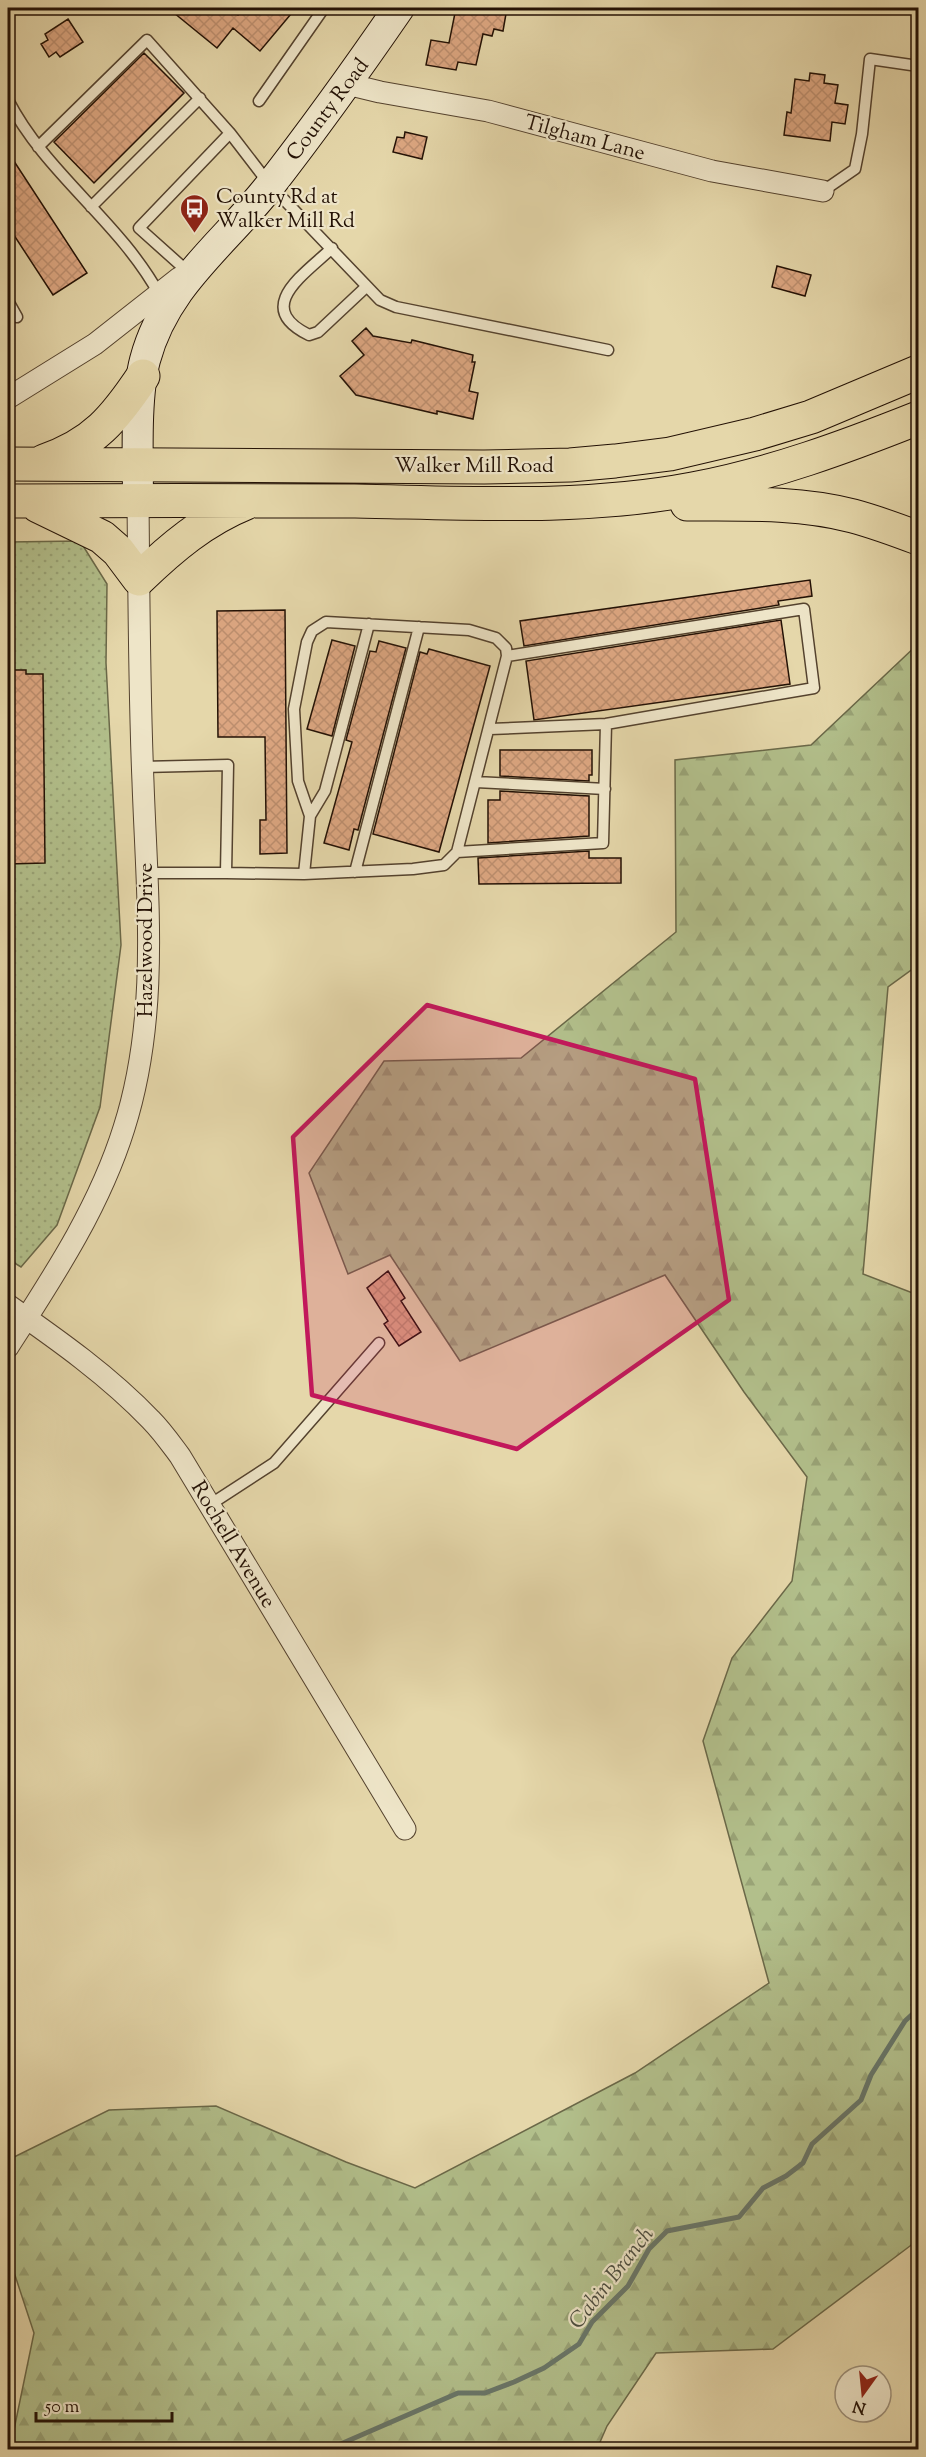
<svg xmlns="http://www.w3.org/2000/svg" width="926" height="2457" font-family="'Sorts Mill Goudy',serif">
<defs>
<pattern id="grass-dots" width="8" height="8" patternUnits="userSpaceOnUse" patternTransform="scale(1.5)"><rect width="8" height="8" fill="#b2bf8b"/><path d="M2 2h.1M6 6h.1" fill="none" stroke="#99a376" stroke-width="1.8" stroke-linecap="round"/></pattern>
<pattern id="forest-firs" width="22" height="20" patternUnits="userSpaceOnUse" patternTransform="scale(1.5)"><rect width="22" height="20" fill="#b2bf8b"/><path d="M5 1l3.5 6h-7zM16 11l3.5 6h-7z" fill="#99a376"/></pattern>
<pattern id="building-cross-hatch" width="8" height="8" patternUnits="userSpaceOnUse" patternTransform="scale(1.5)"><rect width="8" height="8" fill="#dda782"/><path d="M0 0l8 8M0 8l8-8" fill="none" stroke="#bd8f6f"/></pattern>
</defs>
<rect width="100%" height="100%" fill="#e5d7aa"/>
<filter id="stains"><feTurbulence type="fractalNoise" baseFrequency=".00333" numOctaves="4"/><feColorMatrix values="0 0 0 0 .2 0 0 0 0 .09 0 0 0 0 .02 0 0 0 .5 -.17"/></filter>
<radialGradient id="worn" r=".72"><stop offset=".6" stop-color="#630" stop-opacity="0"/><stop offset="1" stop-color="#630" stop-opacity=".3"/></radialGradient>
<path fill="url(#grass-dots)" stroke="#6a6848" stroke-width="1.5" d="M80 541 107 584 106 663 121 945 100 1107 57 1225 21 1267 8 1259V542Z"/>
<path fill="url(#forest-firs)" stroke="#6a6848" stroke-width="1.5" d="M918 644V965L888 987 863 1274 918 1295V2240L773 2349 656 2353 607 2426 597 2449H10L34 2333 8 2254V2160L109 2110 216 2106 346 2162 415 2188 635 2073 769 1983 703 1741 732 1658 792 1581 807 1477 744 1392 665 1275 460 1361 390 1255 348 1274 309 1173 384 1061 521 1058 676 932 675 760 811 745Z"/>
<g fill="none" stroke-linecap="round" stroke-linejoin="round">
<path stroke="#687669" stroke-width="5" d="M322 2450 336 2446 458 2393H485L514 2382 544 2368 579 2344 592 2322 628 2286 649 2249 667 2231 739 2217 763 2188 786 2176 803 2163 812 2144 861 2100 871 2075 905 2021 918 2009"/>
</g>
<path fill="url(#building-cross-hatch)" stroke="#231105" stroke-width="1.5" d="M168 8H230L238 15 244 8H296L260 51 233 28 217 48Z
M456 8H507L503 31 494 29 492 36 483 34 476 65 458 62 456 70 426 65 431 40 449 43Z
M68 19 83 42 60 57 56 52 49 57 41 44 48 40 45 34Z
M144 53 184 93 94 183 54 142Z
M810 73 825 75 824 83 838 85 835 103 848 105 845 124 832 122 830 141 784 135 787 112 791 113 795 79 809 81Z
M405 132 427 137 422 159 393 152 397 137 404 138Z
M8 152 87 273 53 295 8 226Z
M777 266 811 275 805 296 772 287Z
M366 328 373 336 411 343 412 340 473 355 472 362H475L469 391 478 393 473 419 437 411V414L356 395 340 376 364 355 352 341Z
M810 580 812 596 778 601 779 605 524 646 520 621Z
M285 610 287 853 260 854V820H266L265 737H218L217 611Z
M781 620 790 684 534 720 526 661Z
M332 640 355 646 332 736 307 729Z
M379 641 406 648 358 830 354 829 349 850 324 843 352 742 346 740 370 651 376 652Z
M429 649 490 666 439 852 373 834 420 652 427 654Z
M8 670H26V674H43L45 863 8 864Z
M500 750H592V775H589V781L500 776Z
M500 791 589 796V836L488 843V800H500Z
M589 851V858H621V883L479 884 478 858Z
M388 1271 405 1298 401 1301 421 1332 399 1346 384 1324 388 1321 367 1288Z"/>
<g fill="none" stroke-linecap="round" stroke-linejoin="round">
<defs>
<path id="lane" d="M8 100C46 174 119 221 159 294
M259 101 324 8
M38 147 147 40 230 133
M823 191 855 169 862 134 870 59 918 66
M91 207 200 98
M332 248C305 274 252 307 309 335L318 332 366 287
M187 271 139 228 230 133 270 185 380 300 396 307 608 350
M8 301 17 317
M490 729 606 724 814 688 804 609 507 656
M142 767 228 765 226 873H146
M476 782 605 789
M310 816 325 791 369 624
M457 852 603 843 606 724
M355 872 419 627
M226 873 304 874 413 869 444 865 457 852 507 656 506 648 496 638 469 630 326 622 312 631 307 642 294 709 298 781 310 816 304 874
M211 1504 274 1463 379 1343"/>
<path id="street" d="M347 84 380 92 488 111 712 171 823 191
M8 398 95 344 179 278
M8 1305C58 1340 109 1376 151 1420 162 1431 171 1444 180 1456L405 1829
M8 1347C53 1277 99 1208 124 1128 160 1015 147 898 143 782 139 688 139 594 138 501"/>
<path id="secondary" d="M138 501C138 460 135 398 145 360 165 285 223 245 268 188 314 129 357 69 399 8"/>
<path id="primary" d="M44 461C94 444 115 418 143 376
M8 464 484 467 570 465 615 461 670 454 755 434 811 417 918 372
M8 501C124 501 239 500 355 501 467 503 583 510 693 489 772 474 845 447 918 418
M687 504C742 504 800 502 853 516 875 522 897 530 918 538
M38 506 102 537 118 551 139 579C171 548 204 520 246 503"/>
</defs>
<use href="#lane" stroke="#54422e" stroke-width="13"/>
<use href="#street" stroke="#54422e" stroke-width="23"/>
<use href="#secondary" stroke="#231105" stroke-width="32"/>
<use href="#primary" stroke="#231105" stroke-width="35"/>
<use href="#lane" stroke="#eee5c8" stroke-width="10"/>
<use href="#street" stroke="#eee5c8" stroke-width="21"/>
<use href="#secondary" stroke="#eee5c8" stroke-width="30"/>
<use href="#primary" stroke="#e5d7aa" stroke-width="33"/>
</g>
<path fill="#c2185b" fill-opacity="0.2" stroke="#c2185b" stroke-width="4.5" stroke-linejoin="round" d="M427 1005 695 1079 729 1300 517 1449 312 1395 293 1137Z"/>
<defs>
<symbol id="bus-pin" viewBox="-11 -11 22 30"><path d="M0 17L-7.5 6A9.5 9.5 0 1 1 7.5 6Z" fill="#8f2418" stroke="#eee5c8"/><path d="M-5-6H5V4H4V6H2V4H-2V6H-4V4H-5ZM-3.5-4V0h7V-4ZM-3.5 1.2v1.5H-2V1.2ZM2 1.2v1.5H3.5V1.2Z" fill="#fff"/></symbol>
</defs>
<g fill-rule="evenodd">
<use href="#bus-pin" x="178" y="192" width="33" height="45"/>
</g>
<g text-anchor="middle" stroke-width="4.5" stroke-linejoin="round" paint-order="stroke">
<g font-size="21" fill="#231105" stroke="#eee5c8">
<text transform="translate(327 109) rotate(-53)" y="7">County Road</text>
<text transform="translate(585 137) rotate(15)" y="7">Tilgham Lane</text>
<text x="474" y="472">Walker Mill Road</text>
<text transform="translate(145 940) rotate(-90)" y="7">Hazelwood Drive</text>
<text transform="translate(234 1544) rotate(59)" y="7">Rochell Avenue</text>
</g>
<g font-size="21" fill="#231105" stroke="#eee5c8" text-anchor="start">
<text x="216" y="203">County Rd at<tspan x="216" dy="24">Walker Mill Rd</tspan></text>
</g>
<g font-size="22" font-style="italic" fill="#4b4c3f" stroke="#eee5c8">
<text transform="translate(610 2277) rotate(-52)" y="8">Cabin Branch</text>
</g>
</g>
<rect width="926" height="2457" fill="none" stroke="#e5d7aa" stroke-width="30"/>
<rect x="9" y="9" width="908" height="2439" fill="none" stroke="#231105" stroke-width="3"/>
<rect x="15" y="15" width="896" height="2427" fill="none" stroke="#231105" stroke-width="1.5"/>
<g transform="translate(863 2394) rotate(195)"><circle r="28" fill="#eee5c8" stroke="#9d907a" stroke-width="1.5"/>
<path d="M0-4.5L10 22L0 15L-10 22Z" fill="#8f2418"/>
<text y="-9" font-size="16" font-weight="bold" text-anchor="middle" fill="#231105">N</text>
</g>
<path d="M36 2412v9h136v-9" fill="none" stroke="#231105" stroke-width="3"/>
<text x="45" y="2412" font-size="18" fill="#231105" stroke="#eee5c8" stroke-width="4.5" paint-order="stroke">50 m</text>
<rect width="100%" height="100%" filter="url(#stains)"/>
<rect width="100%" height="100%" fill="url(#worn)"/>
</svg>
